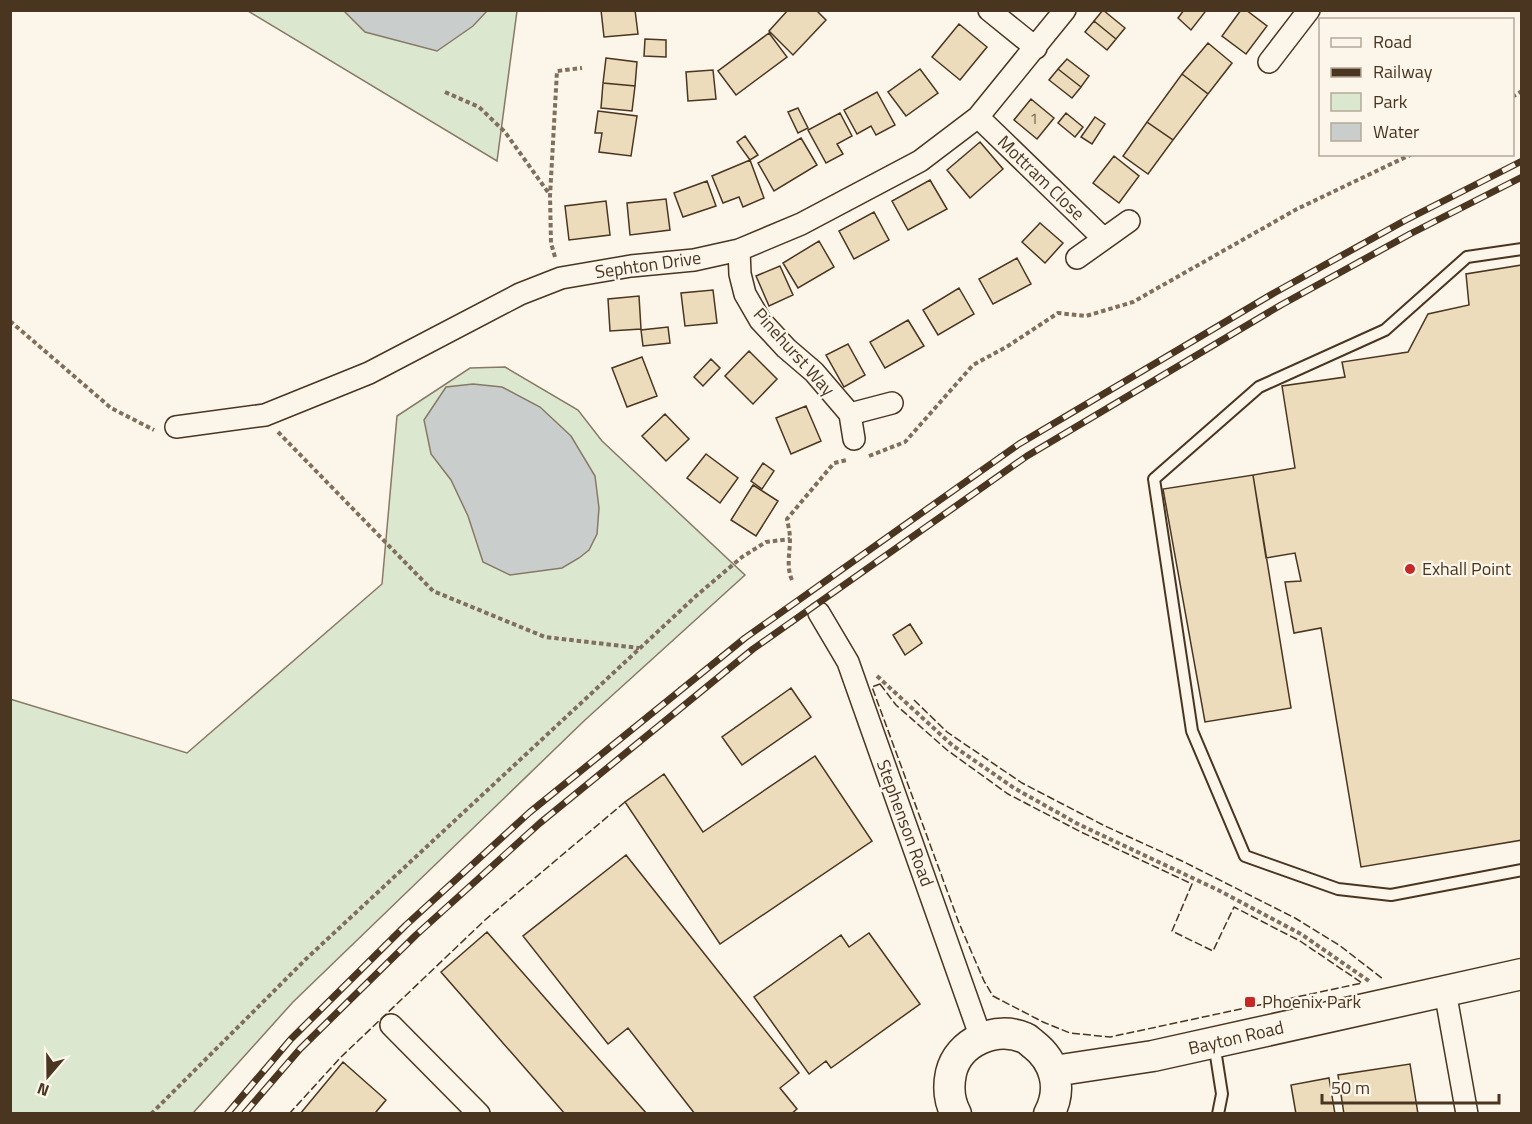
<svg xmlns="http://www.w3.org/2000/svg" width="1532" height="1124" font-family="'Titillium Web',sans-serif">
<rect width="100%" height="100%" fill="#fbf6e9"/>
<path fill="#dce7d0" stroke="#887966" stroke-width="1.5" d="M248 11H517L497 161Z
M505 367 578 410 602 441 745 575 585 720 293 1002 193 1113H11L10 699 187 753 382 584 397 416 470 368Z"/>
<path fill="#c9cecd" stroke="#887966" stroke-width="1.5" d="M344 11H487L473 26 437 51 365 32Z
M473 384 502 387 540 407 571 436 595 476 599 508 597 534 589 550 579 558 562 568 510 575 483 562 468 516 451 480 431 454 424 420 446 387Z"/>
<path fill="#ecdcbc" stroke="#4a3520" stroke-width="1.5" d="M601 10H635L638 34 604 37Z
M788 10H816L826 20 793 55 769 31Z
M1103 10 1125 28 1116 39 1094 21Z
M1184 10H1204L1205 12 1191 30 1178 18Z
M1241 10H1246L1267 26 1246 54 1222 36Z
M1094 21 1116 39 1107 50 1085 32Z
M959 24 987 47 960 80 932 57Z
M769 33 787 57 736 95 718 71Z
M645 39 666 40V57L644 56Z
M1208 43 1232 63 1208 94 1182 74Z
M606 58 637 62 635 86 603 83Z
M1067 59 1089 76 1081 87 1058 69Z
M920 69 938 93 906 116 888 92Z
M1058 69 1081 87 1072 98 1049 80Z
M713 70 716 99 688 101 686 72Z
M1182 74 1208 94 1173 140 1147 122Z
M603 83 635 86 632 111 601 108Z
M877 92 895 125 876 135 871 126 857 134 844 110Z
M1031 99 1054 118 1037 139 1014 120Z
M798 108 808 128 798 133 788 112Z
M598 111 637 116 631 156 599 152 602 133H595Z
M840 113 852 136 837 144 843 154 826 163 808 130Z
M1066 113 1083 127 1075 137 1058 123Z
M1095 117 1105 124 1092 144 1081 137Z
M1147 122 1173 140 1148 174 1123 156Z
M745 136 758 155 750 160 737 142Z
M801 138 817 165 774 191 758 163Z
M980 142 1003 169 970 198 947 170Z
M1114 156 1139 176 1119 203 1093 183Z
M750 160 764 198 743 207 739 197 723 203 712 176Z
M930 180 947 209 908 230 892 201Z
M707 181 716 206 683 217 674 193Z
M666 199 670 230 630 235 627 203Z
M606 201 610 235 569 240 565 206Z
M874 212 889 240 854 259 839 231Z
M1040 223 1063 243 1045 263 1022 242Z
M819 241 834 267 798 288 783 263Z
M1017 258 1031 284 993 304 979 279Z
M1522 265V840L1361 867 1321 628 1294 633 1285 582 1301 581 1295 553 1266 558 1253 475 1295 468 1282 386 1345 377 1342 362 1408 352 1428 314 1469 305 1466 274Z
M780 266 793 295 769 306 756 276Z
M959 288 974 314 938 335 923 310Z
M713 290 717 323 685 326 681 293Z
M639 296 641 329 610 331 608 299Z
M908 320 924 346 885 368 870 342Z
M668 327 670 343 643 346 641 330Z
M848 344 865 375 844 387 826 355Z
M749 351 777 379 753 404 725 376Z
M642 357 657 396 627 407 612 368Z
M711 359 720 368 703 386 694 377Z
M806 406 821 441 791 454 776 418Z
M665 414 689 439 666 461 642 436Z
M706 454 738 478 720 503 687 478Z
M763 463 774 471 762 489 751 481Z
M1253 475 1291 708 1205 722 1163 489Z
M753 485 778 501 756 536 731 520Z
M910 624 922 643 905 655 893 635Z
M791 688 811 717 742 765 722 737Z
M815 756 872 841 720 944 625 802 664 774 703 832Z
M626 855 799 1073 780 1088 797 1109 791 1114H695L628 1028 608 1044 523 936Z
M487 932 647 1114H565L441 972Z
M869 933 920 1004 831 1068 826 1061 809 1074 754 997 841 935 849 947Z
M343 1062 386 1100 376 1112 378 1114H300Z
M1410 1064 1418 1114H1344L1338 1075Z
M1329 1078 1335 1114H1296L1291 1085Z"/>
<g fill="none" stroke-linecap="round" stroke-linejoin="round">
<defs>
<path id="lane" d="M1522 249 1467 257 1385 330 1259 387 1154 479 1192 731 1245 856 1338 889 1391 895 1522 870
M1214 1043 1222 1094 1218 1114"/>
<path id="street" d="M989 10 1036 48
M1269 62 1309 10
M978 117 1104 239
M739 250 740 274 745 294 760 320 786 348 814 372 850 414 854 439
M1077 258 1129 221
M850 414 892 403
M176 427 265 415 369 373 520 294 561 278 631 266 694 260 739 250 801 224 920 161 978 117 1065 10
M819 613 848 662 981 1038
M1445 991 1467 1114
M391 1025 479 1114"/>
<path id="secondary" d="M1054 1071 1153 1056 1522 974
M956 1114C949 1101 948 1087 951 1073 958 1042 996 1025 1025 1038 1028 1039 1030 1042 1033 1044 1055 1061 1063 1088 1049 1114"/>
</defs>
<use href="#lane" stroke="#4a3520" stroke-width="14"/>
<use href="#street" stroke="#4a3520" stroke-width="24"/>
<use href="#secondary" stroke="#4a3520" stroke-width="33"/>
<path stroke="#7f6f5c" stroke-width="4" stroke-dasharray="4.5 3" stroke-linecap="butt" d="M445 92 479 107 505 132 550 195
M1512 97 1522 91
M555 257 551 243 550 196 557 71 582 68
M10 321 111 408 154 430
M278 432 433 591 545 637 639 648
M869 456 905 442 973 365 1008 346 1058 313 1086 316 1133 302 1297 209 1412 154
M792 580C786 567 790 553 790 539 790 532 788 525 787 519L834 463 847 460
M877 676 952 745 1014 788 1078 824 1218 890 1301 934 1369 981
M151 1114 306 959 696 596 742 557 766 542 790 539"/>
<use href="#lane" stroke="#fbf6e9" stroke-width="10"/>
<use href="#street" stroke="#fbf6e9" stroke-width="21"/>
<use href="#secondary" stroke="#fbf6e9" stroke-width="30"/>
<defs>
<path id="rail" d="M227 1114 291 1039 406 925 530 812 745 638 1019 444 1274 293 1404 221 1522 161
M244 1114 300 1049 416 935 540 823 753 649 1027 456 1281 305 1410 234 1522 177"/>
</defs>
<use href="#rail" stroke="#4a3520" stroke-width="7"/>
<use href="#rail" stroke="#fbf6e9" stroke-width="4.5" stroke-dasharray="14" stroke-linecap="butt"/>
<path stroke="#4a3520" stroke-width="1.5" stroke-dasharray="8 3" stroke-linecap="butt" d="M880 684 896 705 947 750 1008 794 1081 832 1192 884 1172 931 1213 951 1234 907 1300 941 1362 983 1110 1037 1070 1033 1043 1022 993 996 984 981 959 923 872 687Z
M914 700 947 732 1022 783 1105 826 1182 861 1295 918 1339 945 1383 979
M289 1114 341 1057 485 920 625 802"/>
</g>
<g fill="#c62828" stroke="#fbf6e9" stroke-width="2">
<circle cx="1410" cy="569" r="6"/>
<rect x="1244" y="996" width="12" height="12" rx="3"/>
</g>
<g text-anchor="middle" stroke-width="4.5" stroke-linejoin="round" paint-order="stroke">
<g font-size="15" fill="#725f47">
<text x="1034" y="124">1</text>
</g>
<g font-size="18" fill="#4a3520" stroke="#fbf6e9">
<text transform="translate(1041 178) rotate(44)" y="6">Mottram Close</text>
<text transform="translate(648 265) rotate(-8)" y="6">Sephton Drive</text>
<text transform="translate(794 352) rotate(48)" y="6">Pinehurst Way</text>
<text transform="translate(905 823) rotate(70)" y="6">Stephenson Road</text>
<text transform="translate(1236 1038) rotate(-13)" y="6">Bayton Road</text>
</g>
<g font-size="18" fill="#4a3520" stroke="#fbf6e9" text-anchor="start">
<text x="1422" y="575">Exhall Point</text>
<text x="1262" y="1008">Phoenix Park</text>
</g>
</g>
<rect width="1532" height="1124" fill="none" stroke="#4a3520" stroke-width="24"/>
<rect x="1319" y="18" width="195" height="138" fill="#fbf6e9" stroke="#b4a999" stroke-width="1.5"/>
<rect x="1331" y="38" width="30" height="9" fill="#fbf6e9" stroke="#b4a999" stroke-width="1.5"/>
<text x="1373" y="48" font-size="18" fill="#4a3520">Road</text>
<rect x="1331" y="68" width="30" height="9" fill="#4a3520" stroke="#b4a999" stroke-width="1.5"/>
<text x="1373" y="78" font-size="18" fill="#4a3520">Railway</text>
<rect x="1331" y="93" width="30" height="18" fill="#dce7d0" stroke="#b4a999" stroke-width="1.5"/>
<text x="1373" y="108" font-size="18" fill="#4a3520">Park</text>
<rect x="1331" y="123" width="30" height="18" fill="#c9cecd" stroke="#b4a999" stroke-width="1.5"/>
<text x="1373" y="138" font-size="18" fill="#4a3520">Water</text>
<g transform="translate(48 1076) rotate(200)" stroke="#fbf6e9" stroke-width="4.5" paint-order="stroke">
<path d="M0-4.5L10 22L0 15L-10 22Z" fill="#4a3520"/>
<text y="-9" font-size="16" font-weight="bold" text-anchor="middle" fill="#4a3520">N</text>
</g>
<path d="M1322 1094v9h177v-9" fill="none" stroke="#4a3520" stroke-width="3"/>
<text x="1331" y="1094" font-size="18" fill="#4a3520" stroke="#fbf6e9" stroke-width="4.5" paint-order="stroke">50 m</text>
</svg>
